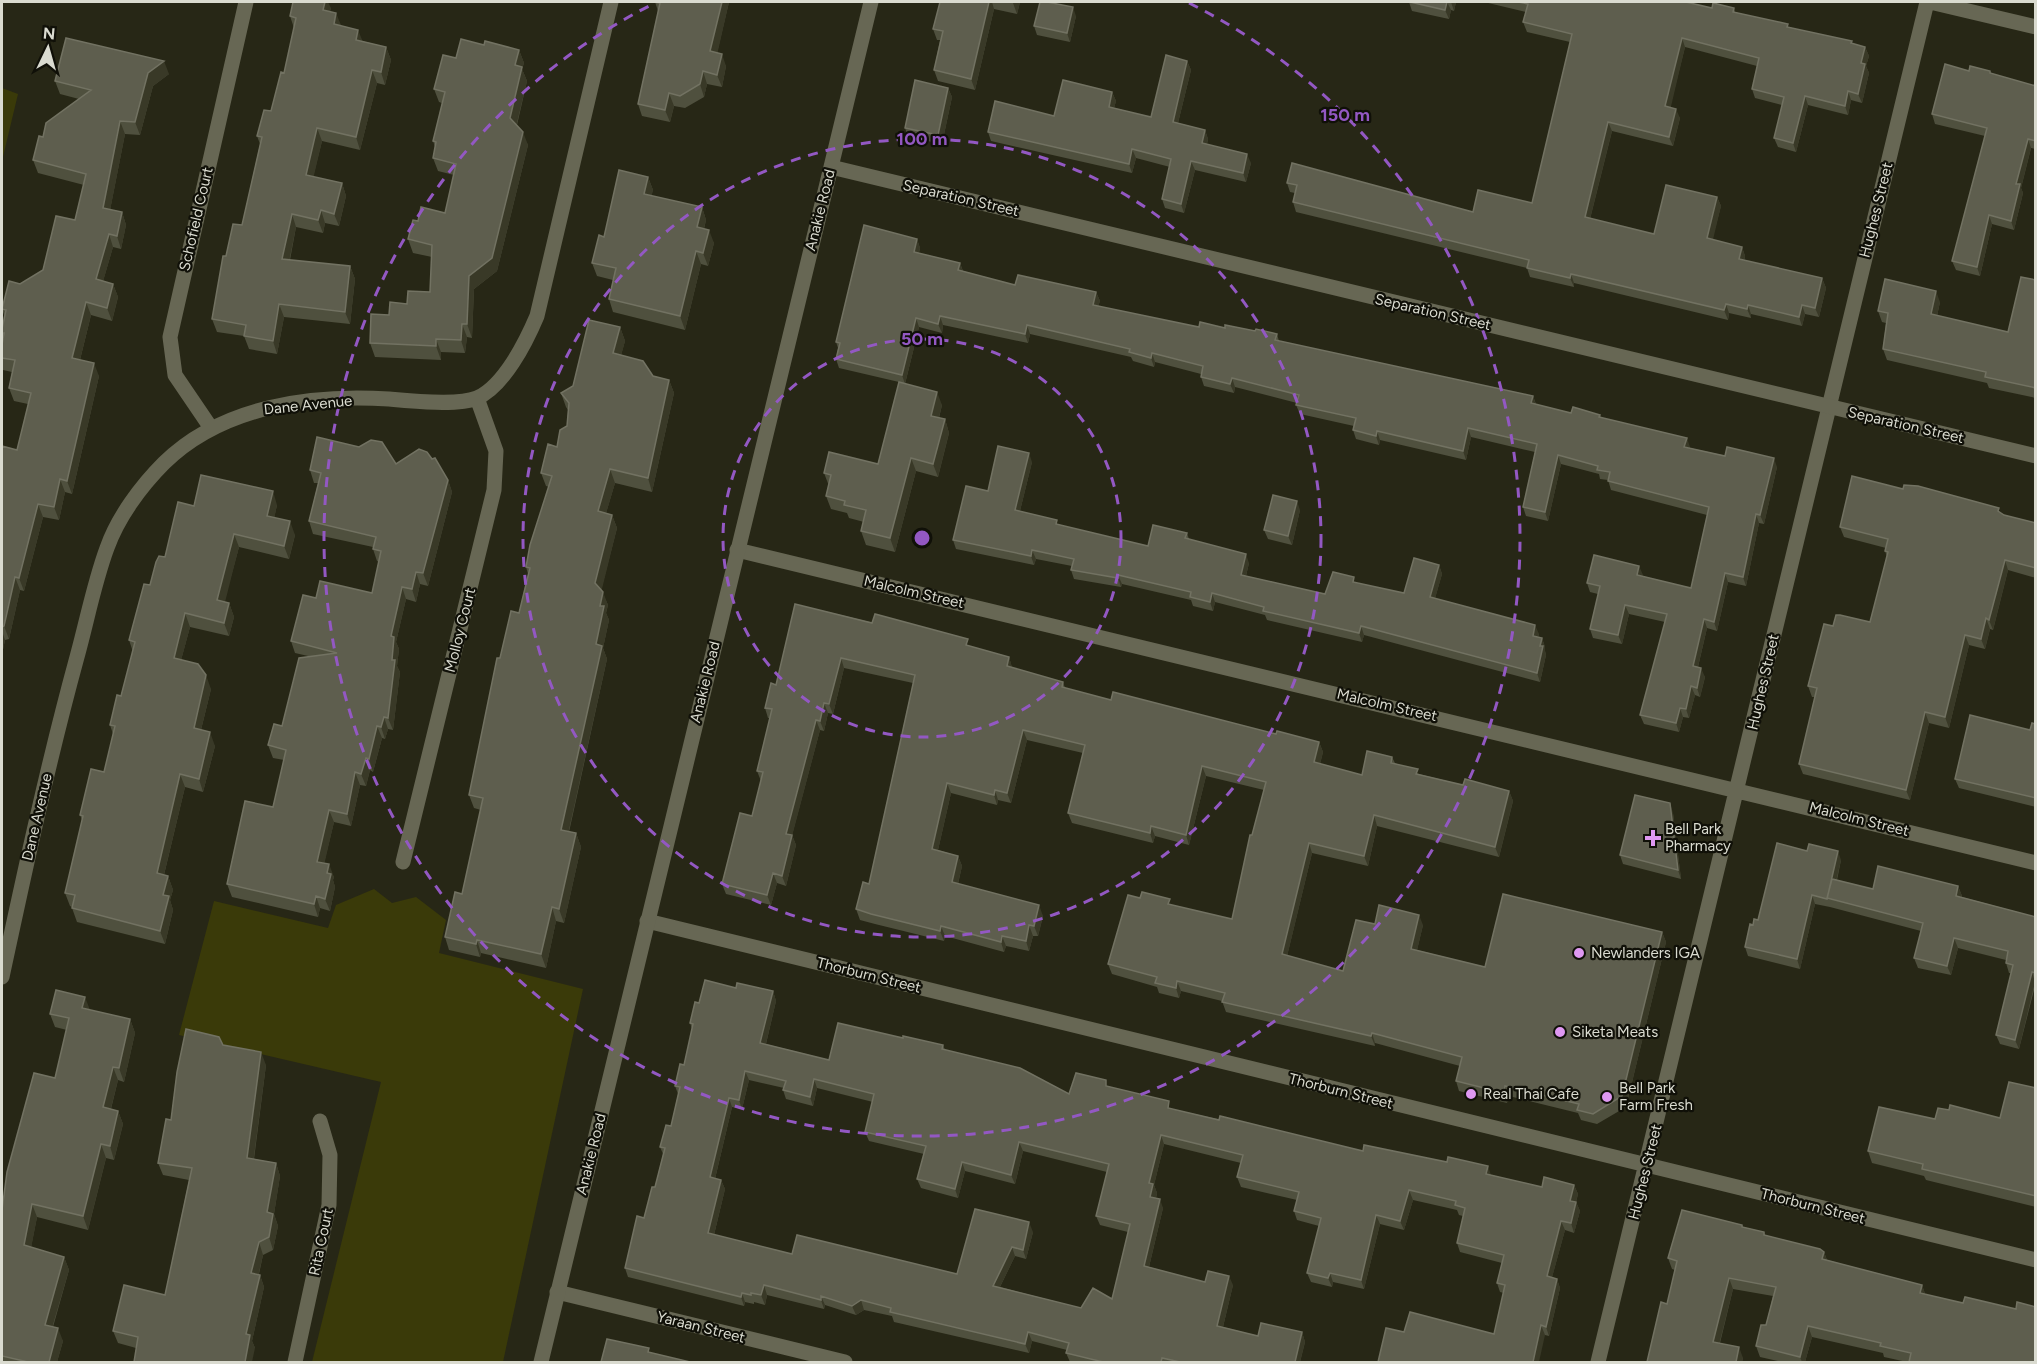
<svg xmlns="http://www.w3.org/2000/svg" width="2037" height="1364" font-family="Figtree,sans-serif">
<rect width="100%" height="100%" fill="#272716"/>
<path fill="#3a3a09" d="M2 88 18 94 2 161Z
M374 889 392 903 416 897 446 920 439 953 583 989 503 1362H312L381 1082 179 1035 214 901 328 928 336 905Z"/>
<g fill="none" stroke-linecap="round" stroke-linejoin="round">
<path stroke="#676754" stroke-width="15" d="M1930 2 2036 27
M211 428 175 375 170 337 246 2
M737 550 2036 863
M403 862 494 490 496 451 477 398
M647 921 2036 1260
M2 977C25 870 48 763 77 657 87 621 94 583 107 548 118 517 141 486 164 463 222 406 311 394 389 399 410 401 458 406 477 398 504 386 526 342 537 316L611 2
M557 1292 845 1362
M295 1362 329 1205 330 1155 320 1121
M1598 1362 1927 2"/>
<path stroke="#676754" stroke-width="15" d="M831 167 2036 456
M541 1362 871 2"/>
</g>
<path fill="#4f503e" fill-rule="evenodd" d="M655 2H729L717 53 726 66 722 87 707 84 704 97 685 108 674 106 670 122 642 116 638 104 658 11Z
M940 2H1020L1017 14 994 9 975 90 938 81 934 70 940 40H937L933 29Z
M1409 2H1456L1454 11 1451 10 1449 19 1412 11Z
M1484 2H1686L1712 8H1734L1735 12 1789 27 1865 47 1869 56 1866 66 1869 73 1862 103 1851 100 1848 115 1808 105 1796 152 1778 147 1774 138 1782 105 1755 98 1752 89 1757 66 1685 47 1670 107 1680 118 1673 146 1612 131 1590 219 1654 234 1717 197 1721 206 1712 240 1742 247 1745 256 1744 261 1822 278 1826 288 1819 317 1805 314 1802 326 1751 314V318L1729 313 1728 320 1574 283V287L1530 277 1527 268 1296 212 1293 202 1295 193 1290 192 1287 183 1473 212 1532 203 1570 42 1527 32 1523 22 1526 12Z
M331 8 330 11 341 26 362 41 386 47 391 60 385 85 377 83 360 150 322 141 313 177 342 183 346 196 339 226 325 223 323 233 296 227 290 260 350 266 355 279 350 324 284 317 277 354 249 349 244 336 217 332 212 319 226 256 242 225 260 144 257 136 271 111 284 73 294 28 290 16Z
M1076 16 1070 42 1037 35 1034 26Z
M484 45 519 50 524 63 522 69 527 81 517 125 528 145 497 271 474 289 472 338 467 337 465 353 441 352V360L375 357 370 343 389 315 407 304 430 292 432 257 413 253 408 239 418 221 445 213 454 175 438 171 433 158 435 147 433 141 442 103 439 102 434 89 456 58Z
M1187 61 1191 70 1178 123 1205 130 1208 139 1207 144 1251 163 1246 182 1195 170 1184 213 1165 208 1162 199 1170 167 1136 158 1132 173 991 141 988 132 1054 116 1112 92 1116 101 1114 108 1151 117Z
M1990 71 1991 74 2036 86V149L2031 148 2021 188 2023 193 2014 230 1992 224 1980 276 1956 270 1952 261 1985 136 1935 124 1932 114Z
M169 74 153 86 140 135 125 134 110 210 122 212 126 225 121 249 113 247 103 281 113 284 118 297 112 321 91 315 80 360 99 376 72 494 65 492 59 520 43 517 24 591 20 590 9 639 5 640 2 654V446L17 450 28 404 14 401 9 388 12 372 3 370 2 365V345L3 339 2 335V329L4 315 2 309 20 284 43 270 75 220 84 185 38 173 33 160 43 137 79 99 60 94 55 81Z
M948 88 952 97 942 144 908 137 905 128Z
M648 177 653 190 651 196 702 207 706 220 704 229 714 243 708 266 701 264 685 330 613 312 609 299 613 280 597 276 592 263 604 237Z
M917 239 920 248 919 253 960 263 963 271 1015 285 1096 292 1100 301 1098 306 1199 327 1225 328 1277 334 1279 341 1533 396 1536 404 1571 413 1600 415 1601 418 1690 447V448L1777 467 1764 524 1759 523 1746 586 1728 582 1717 631 1707 628 1698 667 1705 677 1700 697 1695 695 1689 718 1683 717 1679 732 1644 724 1640 715 1665 622 1629 614 1622 644 1593 638 1590 629 1598 594 1590 592 1587 583 1639 566 1642 576 1691 588 1707 515 1611 490 1608 480 1600 479 1599 474 1561 464 1548 521 1526 516 1523 507 1535 452 1471 437 1466 460 1380 440 1379 445 1356 439 1353 430 1354 426 1300 414 1296 405 1297 403 1235 387 1234 393 1204 386 1201 377V374L1155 362 1154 367 1133 361 1131 357 1030 334 1028 343 943 325 942 333 919 327 905 384 942 405 939 418 945 419 949 433 938 477 916 471 895 552 866 545 861 531 864 522 849 518 847 513 831 509 826 496 829 486 824 473 878 464 899 382 839 368 836 359 838 348 836 342Z
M2036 280V398L1989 388 1987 383 1887 360 1883 349 1886 323 1882 322 1878 311 1940 302 1937 316 2008 332Z
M620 327 625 341 621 355 653 376 669 380 674 393 652 492 615 483 606 513 612 515 617 528 601 590 608 605 606 613 609 620 603 648 607 659 569 832 576 833 581 847 564 923 556 921 546 968 481 953 480 957 449 950 445 937 462 894 481 810 474 808 469 795 500 658 519 613 528 574 526 567 549 487 546 486 541 473 557 447 567 426 568 410 566 407 561 393 573 386Z
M1032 462 1020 511 1059 525 1148 546 1187 533 1189 539 1249 563 1246 576 1325 594 1356 583 1404 593 1439 565 1442 574 1435 598 1539 634 1538 637 1542 638 1545 647V651L1546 655 1540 682 1364 635 1362 642 1267 620 1265 615 1215 602 1213 611 1193 606 1191 600 1122 584 1121 587 1074 579 1071 570 1072 566 1036 559 1034 565 956 549 953 540 988 491Z
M396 464 448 480 452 492 428 586 420 584 416 602 406 599 396 642 399 649 397 666 400 672 393 730 388 729 385 739 382 738 373 772 370 770 366 786 360 785 351 826 334 822 324 863 334 877 333 880 335 887 330 911 320 908 318 917 232 897 227 884 273 807 284 760 273 758 268 745 282 726 308 656 295 653 291 641 316 598 372 593 379 562 377 561 373 549V547L313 534 309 521 318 483H314L310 470Z
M1903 489 2000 513 2004 515 2036 523V578L2008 570 1993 630 1990 629 1985 649 1969 645 1949 728 1929 723 1910 800 1803 774 1799 764 1815 697H1812L1808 686 1833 626 1870 622 1887 557 1885 551 1886 548 1844 537 1840 527Z
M277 505 274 518 295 535 289 559 239 547 224 602 229 603 234 617 229 636 190 627 181 660 211 689 201 730 215 746 203 792 185 787 164 875 168 876 173 890 170 900 173 910 165 944 77 922 72 908V907L70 906 65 893 82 820 80 815 104 772 113 734 110 725 121 696 133 652 129 640 150 585 194 506Z
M1300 510 1292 545 1268 539 1264 530Z
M795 604 970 646 1009 657 1012 668 1063 682 1065 688 1111 700 1276 734 1319 742 1323 752 1320 764 1362 775 1392 757 1395 763 1419 774 1463 785 1509 791 1513 801 1499 857 1377 826 1368 866 1312 853 1287 956 1343 971 1375 924 1423 925 1417 950 1485 967 1662 932 1666 942 1626 1107 1597 1124 1581 1120 1578 1113 1509 1096 1507 1103 1459 1091 1456 1081 1460 1066 1375 1043V1046L1226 1012 1222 1001 1181 991 1179 998 1159 993 1157 987 1112 974 1108 964 1172 905 1232 919 1264 790 1206 776 1189 845 1155 836 1153 843 1072 823 1068 813 1083 753 1027 740 1011 803 998 800 997 805 951 793 938 850 958 856 962 866 958 884 1043 916 1038 936H1033L1029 951 1006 946 1004 952 945 936 944 941 875 924 860 920 856 909 869 884 913 683 844 668 833 714 828 713 824 731 820 730 792 835 796 845 786 886 777 883 771 905 726 894 722 884 752 816 761 781 757 771 770 718H768L765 708 776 685Z
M2036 724V807L1959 788 1955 779 2030 730Z
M1673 813 1681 879 1623 864 1620 855Z
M1841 860 1837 880 1873 889 1958 886 1962 896V897L2036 917V982L2019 1049 2000 1044 1996 1035 2011 973H2009L2006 963V960L1958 948 1951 975 1918 968 1914 958 1921 931 1830 907 1815 904 1800 969 1748 956 1745 947 1753 925Z
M736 988 773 991 776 1001 766 1044 829 1060 903 1038 943 1045 945 1050 1069 1094 1108 1086 1172 1109 1363 1151 1491 1175 1542 1187 1574 1185 1578 1194 1576 1202 1580 1211 1574 1233 1565 1230 1552 1277 1557 1279 1560 1288 1549 1336 1545 1335 1404 1332 1494 1334 1504 1293 1500 1292 1497 1283 1502 1263 1460 1252 1457 1243 1463 1216 1459 1215 1457 1210 1413 1200 1404 1230 1380 1224 1364 1289 1333 1282 1332 1287 1311 1282 1307 1273 1319 1226 1297 1220 1294 1211 1297 1200 1241 1187 1237 1177 1241 1163 1164 1144 1154 1185 1157 1193 1156 1198 1163 1208 1149 1267 1205 1282 1233 1285 1223 1327 1258 1336 1302 1332 1305 1342 1300 1362H1070L1066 1353 1067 1350 1032 1341 1029 1353 894 1322 892 1316 864 1310 856 1315 825 1305 824 1309 767 1295 765 1305 754 1302V1304L745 1302 744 1306 628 1277 625 1268 655 1187 663 1154 660 1147 671 1126 678 1094 675 1086 684 1065 692 1029 690 1023 699 1003ZM749 1080 784 1088 783 1090 786 1099 813 1106 817 1088 873 1102 865 1132 869 1141 924 1154 917 1179 921 1188 958 1198 965 1171 1015 1184 1023 1151 1107 1172 1096 1216 1100 1225 1128 1232 1112 1299 1081 1308 1000 1287 1015 1256 1026 1259 1033 1232 957 1274 792 1254 714 1235 725 1189 721 1180 715 1179 732 1107 742 1109Z
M89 1010 130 1019 135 1033 124 1082 118 1080 111 1109 118 1111 123 1124 114 1160 106 1158 88 1230 37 1217 31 1247 64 1257 69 1270 53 1327 63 1341 57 1362H2V1210L55 1078 67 1030 55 1027 50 1014Z
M223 1045 266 1065 254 1159 276 1163 280 1176 274 1214 278 1226 273 1250 263 1255 259 1274 260 1275 264 1287 252 1341 255 1348H136L118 1343 113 1331 165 1295 189 1180 163 1175 158 1163 171 1120Z
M2036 1088V1207L1926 1180 1924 1176 1872 1163 1868 1151 1935 1119 1949 1110 2000 1118Z
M1742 1225 1743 1227 1764 1232 1765 1235 1824 1252 1827 1260 1922 1285 1925 1294 2036 1362H1907L1884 1357 1883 1353 1812 1337 1805 1362H1782L1760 1357 1756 1346 1766 1325 1773 1296 1733 1289 1720 1343 1743 1358 1742 1362H1647L1667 1304 1675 1270 1672 1269 1668 1258Z"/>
<path fill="#393927" d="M325 2H328L331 8 328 22 323 10Z
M722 2H729L715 64 710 51Z
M989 2H992L994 9 975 90 971 79Z
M1013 2H1020L1017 14 1013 3Z
M1447 2 1451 10 1449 19 1445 10Z
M1451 2H1456L1454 11Z
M1073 7 1076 16 1070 42 1067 33Z
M336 13 341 25 338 37 334 24Z
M358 30 363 42 356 40Z
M1682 38 1685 47 1669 115 1665 106Z
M386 47 391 60 385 85 381 72Z
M1865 47 1869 56 1866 66 1869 73 1862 103 1858 94 1861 63Z
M519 50 524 63 522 69 527 81 515 131 510 118 515 65Z
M722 54 726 66 722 87 717 75Z
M164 61 169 74 153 86 140 135 135 122 148 73Z
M1187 61 1191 70 1176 131 1173 122Z
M372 70 377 83 360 150 356 137Z
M703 71 707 84 704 97 700 84Z
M948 88 952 97 942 144 938 135Z
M1848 91 1851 100 1848 115 1845 106Z
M1112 92 1116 101 1112 116 1109 107Z
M669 93 674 106 670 122 665 110Z
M1805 96 1808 105 1796 152 1793 143Z
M1676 109 1680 118 1673 146 1669 137Z
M120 121 125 134 108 221 103 208Z
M1608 122 1612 131 1588 227 1585 217Z
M317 128 322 141 311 188 306 175Z
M1205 130 1208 139 1205 152 1202 143Z
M523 132 528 145 497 271 474 289 472 338 467 324 469 276Z
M2028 139 2031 148 2021 188 2023 193 2014 230 2011 221 2016 184Z
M1132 149 1136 158 1132 173 1129 164Z
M1247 154 1251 163 1246 182 1243 173Z
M1191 161 1195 170 1184 213 1181 204Z
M648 177 653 190 649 207 644 194Z
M342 183 346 196 339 226 334 214Z
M1717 197 1721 206 1711 248 1707 238Z
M702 207 706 220 701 240 697 227Z
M321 210 325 223 323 233 318 220Z
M122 212 126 225 121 249 117 236Z
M292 214 296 227 287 272 282 259Z
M1989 215 1992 224 1980 276 1977 267Z
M709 230 714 243 708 266 703 253Z
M109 234 113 247 100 292 96 279Z
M917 239 920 248 917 261 914 252Z
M1742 247 1745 256 1742 269 1739 259Z
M696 251 701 264 685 330 680 316Z
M960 263 963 272 958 270Z
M350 266 355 279 350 324 345 312Z
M1571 274 1574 283V287L1570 278Z
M1822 278 1826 288 1819 317 1815 308Z
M113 284 118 297 112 321 107 308Z
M1936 291 1940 302 1935 325 1931 314Z
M1096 292 1100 301 1096 314 1093 305Z
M86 302 91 315 77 372 72 358Z
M279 304 284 317 277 354 273 341Z
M1726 304 1729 313 1728 320 1724 310Z
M1748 305 1751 314V318L1747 309Z
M1802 305 1805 314 1802 326 1799 317Z
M940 316 943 325 942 333 938 324Z
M916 318 919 327 905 384 902 375Z
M462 324 467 337 465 353 461 340Z
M1027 325 1030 334 1028 343 1025 334Z
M620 327 625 341 618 367 613 353Z
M436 339 441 352V360L436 346Z
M1152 353 1155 362 1154 367 1151 358Z
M94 363 99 376 72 494 67 481Z
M1232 378 1235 387 1234 393 1230 384Z
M669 380 674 393 652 492 648 478Z
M937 392 942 405 936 429 931 416Z
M1533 396 1536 405 1531 403Z
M945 419 949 433 938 477 933 464Z
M1468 428 1471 437 1466 460 1463 451Z
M1377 431 1380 440 1379 445 1376 436Z
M1687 438 1690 447 1688 456 1684 447Z
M1029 453 1032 462 1018 519 1015 510Z
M1558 455 1561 464 1548 521 1545 512Z
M911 458 916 471 895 552 890 538Z
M1774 458 1777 467 1764 524 1760 515Z
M610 469 615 483 603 524 598 511Z
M60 479 65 492 59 520 54 507Z
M448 480 452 492 428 586 423 573Z
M273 491 277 505 272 529 267 516Z
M1297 501 1300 510 1292 545 1288 536Z
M38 504 43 517 24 591 19 578Z
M1756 514 1759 523 1746 586 1743 577Z
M612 515 617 528 600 597 595 583Z
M290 521 295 535 289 559 284 546Z
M234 534 239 547 222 614 217 600Z
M1032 550 1036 559 1034 565 1031 556Z
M1246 554 1249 563 1244 584 1241 575Z
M2005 560 2008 570 1993 630 1989 620Z
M1439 565 1442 574 1433 606 1430 597Z
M1639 566 1643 575 1640 584 1637 575Z
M416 572 420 584 416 602 412 589Z
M1725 573 1728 582 1717 631 1714 622Z
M1118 575 1122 584 1121 587 1118 578Z
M15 577 20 590 9 639 4 626Z
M402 587 406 599 396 642 399 649 397 666 400 672 393 730 388 718 392 660 391 636Z
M603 592 608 605 606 613 609 620 603 648 607 659 566 843 561 830 596 644 600 606Z
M1212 593 1215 602 1213 611 1210 602Z
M229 603 234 617 229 636 224 623Z
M1625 605 1629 614 1622 644 1618 635Z
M185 613 190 627 178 672 174 658Z
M1986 618 1990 629 1985 649 1981 639Z
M1704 619 1707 628 1696 675 1693 666Z
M1535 625 1539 634 1536 645 1533 636Z
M1361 626 1364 635 1362 642 1359 633Z
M2 631 5 640 2 654Z
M1965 635 1969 645 1949 728 1945 717Z
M1542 638 1545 647V651L1546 655 1540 682 1537 673Z
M1009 657 1012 667 1010 676 1007 666Z
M841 658 844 668 833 714 829 704Z
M1701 668 1705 677 1700 697 1697 688Z
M206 675 211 689 198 742 194 728Z
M1691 686 1695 695 1689 718 1686 709Z
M824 703 828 713 824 731 820 721Z
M1680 708 1683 717 1679 732 1676 723Z
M1925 712 1929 723 1910 800 1906 790Z
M384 717 388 729 385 739 381 727Z
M816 720 820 730 790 844 786 834Z
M377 726 382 738 373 772 369 759Z
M1023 730 1027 740 1011 803 1007 793Z
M210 732 215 746 203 792 199 779Z
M1319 742 1323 752 1318 772 1314 762Z
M366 758 370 770 366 786 361 774Z
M1202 766 1206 776 1189 845 1186 835Z
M355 772 360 785 351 826 347 814Z
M180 774 185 787 161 887 157 873Z
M947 783 951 793 936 859 932 849Z
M995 790 998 800 997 805 994 795Z
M1509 791 1513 801 1499 857 1495 847Z
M1670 803 1673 813 1681 879 1678 870Z
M329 810 334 822 322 874 317 862Z
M1374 815 1377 826 1368 866 1364 856Z
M1151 826 1155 836 1153 843 1150 833Z
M576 833 581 847 564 923 559 909Z
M792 835 796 845 786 886 782 876Z
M1309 843 1312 853 1285 965 1282 954Z
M1838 851 1841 860 1832 899 1827 898Z
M958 856 962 866 956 892 952 882Z
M329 864 334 877 333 880 335 887 330 911 325 899 327 873Z
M773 873 777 883 771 905 767 895Z
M168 876 173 890 170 900 173 910 165 944 160 931 163 895Z
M1958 886 1962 896 1960 906 1956 896Z
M1812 895 1815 904 1800 969 1797 959Z
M316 896 320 908 318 917 314 904Z
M1039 905 1043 916 1038 936 1034 926Z
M552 907 556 921 546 968 541 954Z
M1419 915 1423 925 1415 959 1411 949Z
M1029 925 1033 936 1029 951 1026 941Z
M941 926 945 936 944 941 940 931Z
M1662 932 1666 942 1626 1107 1622 1096Z
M1002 936 1006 946 1004 952 1001 942Z
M1954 938 1958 948 1951 975 1947 966Z
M477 940 481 953 480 957 476 944Z
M2032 972 2035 982 2019 1049 2015 1040Z
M1177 981 1181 991 1179 998 1176 988Z
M773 991 776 1001 764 1052 760 1043Z
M85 997 90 1010 82 1008Z
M130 1019 135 1033 124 1082 119 1068Z
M1372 1033 1375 1043V1046L1371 1036Z
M261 1052 266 1065 252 1171 247 1158Z
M113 1067 118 1080 108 1120 103 1107Z
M745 1071 749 1080 742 1109 739 1100Z
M814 1079 817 1088 813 1106 810 1097Z
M1505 1086 1509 1096 1507 1103 1504 1093Z
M729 1098 732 1107 713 1187 710 1177Z
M118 1111 123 1124 114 1160 110 1146Z
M1161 1135 1164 1144 1154 1185 1157 1193 1154 1206 1150 1197 1149 1183Z
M1019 1142 1023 1151 1015 1184 1011 1175Z
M101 1144 106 1158 88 1230 83 1216Z
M962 1162 965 1171 958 1198 955 1189Z
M276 1163 280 1176 274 1214 278 1226 273 1250 269 1237 267 1212Z
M1488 1166 1491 1175 1486 1174Z
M721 1180 725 1189 712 1243 708 1233Z
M1574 1185 1578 1194 1574 1210 1570 1201Z
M1409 1190 1413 1200 1404 1230 1400 1221Z
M1160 1199 1163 1208 1147 1275 1144 1266Z
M1576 1202 1580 1211 1574 1233 1571 1223Z
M32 1204 37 1217 29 1259 24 1245Z
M1376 1215 1380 1224 1364 1289 1361 1280Z
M1561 1221 1565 1230 1550 1285 1547 1276Z
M1029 1222 1033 1232 1026 1259 1023 1250Z
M259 1242 263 1255 256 1285 251 1273Z
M1012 1247 1015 1256 996 1295 993 1286Z
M1824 1252 1828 1263 1822 1259Z
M64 1257 69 1270 49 1338 45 1325Z
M1330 1273 1333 1282 1332 1287 1328 1278Z
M260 1275 264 1287 252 1341 255 1348 252 1362H245L246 1334Z
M1229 1276 1233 1285 1221 1335 1217 1326Z
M1729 1278 1733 1289 1717 1353 1713 1342Z
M1557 1279 1560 1288 1549 1336 1546 1327Z
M764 1285 767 1295 765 1305 761 1295Z
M1922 1285 1926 1296 1920 1293Z
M742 1293 745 1302 744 1306 741 1297Z
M821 1296 825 1305 824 1309 821 1300Z
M861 1300 864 1310 856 1315 852 1306Z
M1541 1325 1545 1335 1539 1362H1533Z
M1808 1326 1812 1337 1805 1362H1802L1800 1357Z
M58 1328 63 1341 57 1362H49Z
M1028 1332 1032 1341 1029 1353 1025 1344Z
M1302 1332 1305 1342 1300 1362H1295Z
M1739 1347 1743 1358 1742 1362H1736Z"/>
<path fill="#5e5e4e" stroke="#727262" stroke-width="1.5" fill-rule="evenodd" d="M293 2H325L323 10 336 13 334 24 358 30 356 40 386 47 381 72 372 70 356 137 317 128 306 175 342 183 334 214 321 210 318 220 292 214 282 259 350 266 345 312 279 304 273 341 244 336 246 325 212 319 223 256H226L233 224 242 225 262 137 257 136 264 110 271 111 281 72 284 73 296 18 290 16Z
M655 2H722L710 51 722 54 717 75 703 71 700 84 680 96 669 93 665 110 638 104 660 3Z
M940 2H989L971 79 934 70 943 31 933 29Z
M1040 2H1047L1073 7 1067 33 1034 26Z
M1410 2H1447L1445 10Z
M1518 2H1686L1712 8 1713 3 1734 8 1733 12 1788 24 1787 27 1852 41 1851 43 1865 47 1861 63 1865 64 1858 94 1848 91 1845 106 1805 96 1793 143 1774 138 1784 97 1752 89 1759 58 1682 38 1665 106 1676 109 1669 137 1608 122 1585 217 1654 234 1666 185 1717 197 1707 238 1742 247 1739 259 1822 278 1815 308 1802 305 1799 317 1748 305 1747 309 1726 304 1724 310 1571 274 1570 278 1527 268 1529 260 1293 202 1297 185 1287 183 1292 163 1473 212 1478 190 1532 203 1572 34 1523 22 1528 4Z
M66 38 164 61 148 73 135 122 120 121 103 208 122 212 117 236 109 234 96 279 113 284 107 308 86 302 72 358 94 363 67 481 60 479 54 507 38 504 19 578 15 577 4 626 2 627V446L17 450 31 393 9 388 15 360 2 358V345L4 333H2V329L6 310 2 309 9 281 20 284 43 270 56 216 75 220 86 174 33 160 39 136 43 137 46 123 91 90 55 81Z
M461 39 484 45 485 41 519 50 515 65 522 67 510 118 523 132 492 258 469 276 467 324H462L461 340 436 339V346L370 343 371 314 389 315 390 302 407 304 408 291 430 292 432 245 408 239 413 220 418 221 421 207 445 213 456 164 433 158 436 142 433 141 445 92 434 89 443 55 456 58Z
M1166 55 1187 61 1173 122 1205 130 1202 143 1247 154 1243 173 1191 161 1181 204 1162 199 1171 159 1132 149 1129 164 988 132 995 101 1054 116 1063 80 1112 92 1109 107 1151 117Z
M1945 64 1969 71 1970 66 1990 71V73L2036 86V141L2028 139 2016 184H2020L2011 221 1989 215 1977 267 1952 261 1987 128 1932 114Z
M915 80 948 88 938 135 905 128Z
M619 170 648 177 644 194 702 207 697 227 709 230 703 253 696 251 680 316 609 299 616 268 592 263 599 235 604 237Z
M864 225 917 239 914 252 960 263 958 270 1015 285 1018 275 1096 292 1093 305 1199 327 1200 322 1225 328V325L1255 331 1256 329 1277 334 1275 340 1533 396 1531 403 1571 413 1573 407 1600 415 1599 417 1687 438 1684 447 1725 456 1727 447 1774 458 1760 515 1756 514 1743 577 1725 573 1714 622 1704 619 1693 666 1701 668 1697 688 1691 686 1686 709 1680 708 1676 723 1640 715 1667 614 1625 605 1618 635 1590 629 1600 586 1587 583 1594 555 1639 566 1637 575 1691 588 1709 507 1608 481 1610 472 1597 470 1598 466 1558 455 1545 512 1523 507 1537 444 1468 428 1463 451 1377 431 1376 436 1353 430 1356 418 1296 405 1299 395 1232 378 1230 384 1201 377 1203 366 1152 353 1151 358 1129 352 1130 349 1027 325 1025 334 940 316 938 324 916 318 902 375 836 359 840 343 836 342Z
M2021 277 2036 280V388L1985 377 1986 372 1883 349 1888 313 1878 311 1885 279 1936 291 1931 314 2008 332Z
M589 320 620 327 613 353 643 361 653 376 669 380 648 478 610 469 598 511 612 515 595 583 603 592 600 606H604L596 644 602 646 561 830 576 833 559 909 552 907 541 954 477 940 476 944 445 937 455 892 462 894 483 798 469 795 497 658H500L511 611 519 613 530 568 526 567 530 545 552 476 541 473 548 444 557 447 560 430 567 426 569 403 561 393 573 386Z
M899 382 937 392 931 416 945 419 933 464 911 458 890 538 861 531 866 510 844 505 845 501 826 496 831 475 824 473 829 452 878 464Z
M317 437 359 447 371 440 382 442 396 464 419 449 427 452 432 459 435 458 448 480 423 573 416 572 412 589 402 587 391 636 394 637 392 660H395L388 718 384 717 381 727 377 726 369 759 366 758 361 774 355 772 347 814 329 810 317 862 329 864 327 873 331 874 325 899 316 896 314 904 227 884 245 801 273 807 286 750 268 745 274 724 282 726 299 658 337 653 291 641 303 595 316 598 320 581 372 593 381 551 373 549 376 537 309 521 321 473 310 470Z
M998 446 1029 453 1015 510 1057 520 1056 524 1148 546 1153 525 1187 533 1185 538 1246 554 1241 575 1325 594 1333 572 1354 577 1353 582 1404 593 1414 558 1439 565 1430 597 1535 625 1533 636 1542 638 1540 646H1543L1537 673 1361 626 1359 633 1263 611 1264 607 1212 593 1210 602 1190 597 1191 592 1118 575V578L1071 570 1074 559 1032 550 1031 556 953 540 966 486 988 491Z
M201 475 273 491 267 516 290 521 284 546 234 534 217 600 229 603 224 623 185 613 174 658 198 664 206 675 194 728 210 732 199 779 180 774 157 873 168 876 163 895 169 896 160 931 72 908 75 895 65 893 83 816 80 815 91 769 104 772 115 726 110 725 117 695 121 696 135 642 129 640 144 584 150 585 156 562 159 556 165 557 178 502 194 506Z
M1852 476 1903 489 1904 485 1918 486 1999 508 1998 511 2004 515 2036 523V568L2005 560 1989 620 1986 618 1981 639 1965 635 1945 717 1925 712 1906 790 1799 764 1817 688 1808 686 1824 624 1833 626 1836 615H1840L1870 622 1888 552 1885 551 1888 539 1840 527Z
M1273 495 1297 501 1288 536 1264 530Z
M795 604 872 623 875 614 968 639 966 645 1009 657 1007 666 1063 682 1062 687 1111 700 1113 692 1276 734 1277 731 1319 742 1314 762 1362 775 1367 751 1392 757 1391 763 1418 769 1416 774 1463 785 1465 779 1509 791 1495 847 1374 815 1364 856 1309 843 1282 954 1343 971 1356 920 1375 924 1379 905 1419 915 1411 949 1485 967 1503 894 1662 932 1622 1096 1593 1114 1577 1110 1579 1104 1505 1086 1504 1093 1456 1081 1462 1057 1372 1033 1371 1036 1222 1002 1225 993 1177 981 1176 988 1155 983 1157 977 1108 964 1128 895 1140 898 1142 892 1170 899 1168 904 1232 919 1250 835H1252L1266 782 1202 766 1186 835 1151 826 1150 833 1068 813 1085 745 1023 730 1007 793 995 790 994 795 947 783 932 849 958 856 952 882 1039 905 1034 926 1029 925 1026 941 1002 936 1001 942 941 926 940 931 871 914 856 909 863 882 869 884 915 675 841 658 829 704 824 703 820 721 816 720 786 834 792 835 782 876 773 873 767 895 722 884 740 813 752 816 763 772 757 771 772 709 765 708 771 683 776 685Z
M1970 715 2030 730 2032 723 2036 724V798L1955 779Z
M1635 795 1670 803 1678 870 1620 855Z
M1777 843 1807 851 1809 844 1838 851 1827 899 1812 895 1797 959 1745 947 1750 924 1753 925 1754 919 1758 920Z
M1878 866 1958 886 1956 896 2036 917V973L2032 972 2015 1040 1996 1035 2013 965 2006 963 2008 951 1954 938 1947 966 1914 958 1923 923 1827 898 1832 879 1873 889Z
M705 980 736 988 737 983 773 991 760 1043 829 1060 838 1023 903 1038V1036L943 1045 942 1049 1020 1068 1069 1094 1076 1073 1106 1080V1086L1169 1101 1168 1108 1219 1120 1220 1116 1363 1151 1364 1145 1447 1162 1448 1157 1488 1166 1486 1174 1542 1187 1544 1177 1574 1185 1570 1201 1576 1202 1571 1223 1561 1221 1547 1276 1557 1279 1546 1327 1541 1325 1533 1362H1378L1386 1328 1404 1332 1410 1312 1494 1334 1505 1285 1497 1283 1504 1255 1457 1243 1465 1208 1455 1205 1456 1201 1409 1190 1400 1221 1376 1215 1361 1280 1330 1273 1328 1278 1307 1273 1321 1218 1294 1211 1299 1192 1237 1177 1243 1155 1161 1135 1149 1183 1153 1184 1150 1197 1160 1199 1144 1266 1205 1282 1208 1271 1229 1276 1217 1326 1258 1336 1261 1323 1302 1332 1295 1362H1180L1162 1358 1161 1362H1103L1066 1353 1069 1343 1028 1332 1025 1344 890 1312 891 1308 861 1300 852 1306 821 1296V1300L764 1285 761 1295 751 1293V1295L742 1293 741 1297 625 1268 637 1216 644 1218 652 1187H655L665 1148 660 1147 666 1125 671 1126 680 1087 675 1086 680 1064 684 1065 693 1024 690 1023 695 1002 699 1003ZM745 1071 786 1081 783 1090 810 1097 814 1079 874 1094 865 1132 926 1146 917 1179 955 1189 962 1162 1011 1175 1019 1142 1109 1164 1096 1216 1130 1224 1112 1299 1093 1288 1081 1308 993 1286 1012 1247 1023 1250 1029 1222 975 1209 957 1274 797 1235 792 1254 708 1233 721 1180 710 1177 729 1098 739 1100Z
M56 990 85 997 82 1008 130 1019 119 1068 113 1067 103 1107 118 1111 110 1146 101 1144 83 1216 32 1204 24 1245 64 1257 45 1325 58 1328 49 1362H28L2 1356V1210L7 1172 34 1073 55 1078 69 1018 50 1014Z
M186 1029 219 1037 223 1045 261 1052 247 1158 276 1163 267 1212 273 1214 269 1237 259 1242 251 1273 260 1275 246 1334 250 1335 245 1362H134L138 1337 113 1331 124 1285 165 1295 192 1168 158 1163 166 1119 171 1120 177 1072Z
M2009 1082 2036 1088V1196L1922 1169 1923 1164 1868 1151 1879 1107 1935 1119 1938 1108 1949 1110 1950 1105 2000 1118Z
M1682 1210 1742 1225V1227L1764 1232V1235L1820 1249 1824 1252 1822 1259 1922 1285 1920 1293 1963 1303 1965 1297 2016 1309 2017 1302 2036 1307V1362H1909L1911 1353 1880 1346 1881 1343 1808 1326 1800 1357 1756 1346 1761 1325H1766L1776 1287 1729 1278 1713 1342 1739 1347 1736 1362H1647L1661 1302 1667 1304 1677 1261 1668 1258Z
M607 1339 649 1348 648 1352 690 1362H601Z"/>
<g fill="none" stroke="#9358c3" stroke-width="3" stroke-dasharray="10 8">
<circle cx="922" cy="538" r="199"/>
<circle cx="922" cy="538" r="399"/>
<path d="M1189 3A598 598 0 1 1 655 3"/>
</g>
<g fill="#df98f2" stroke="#101008" stroke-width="2">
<path d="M1650 829h6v6h6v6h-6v6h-6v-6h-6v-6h6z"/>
<circle cx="1579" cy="953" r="6"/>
<circle cx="1560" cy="1032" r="6"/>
<circle cx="1471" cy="1094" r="6"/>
<circle cx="1607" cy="1097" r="6"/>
</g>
<g text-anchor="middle" stroke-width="4.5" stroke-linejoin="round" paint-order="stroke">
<g font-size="15" fill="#dadbd0" stroke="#101008">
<text transform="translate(961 198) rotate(13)" y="5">Separation Street</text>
<text transform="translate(820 210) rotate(-76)" y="5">Anakie Road</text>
<text transform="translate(1876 210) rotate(-76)" y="5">Hughes Street</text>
<text transform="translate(196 219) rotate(-77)" y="5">Schofield Court</text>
<text transform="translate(1433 312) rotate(13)" y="5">Separation Street</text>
<text transform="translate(308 405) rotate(-6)" y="5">Dane Avenue</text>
<text transform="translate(1906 425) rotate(13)" y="5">Separation Street</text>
<text transform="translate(914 592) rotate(13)" y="5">Malcolm Street</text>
<text transform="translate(460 630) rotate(-76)" y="5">Molloy Court</text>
<text transform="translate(705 682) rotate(-76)" y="5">Anakie Road</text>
<text transform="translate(1763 682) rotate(-77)" y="5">Hughes Street</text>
<text transform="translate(1387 705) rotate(13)" y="5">Malcolm Street</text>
<text transform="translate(37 817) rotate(-77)" y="5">Dane Avenue</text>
<text transform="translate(1859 819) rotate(14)" y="5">Malcolm Street</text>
<text transform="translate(869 975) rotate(14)" y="5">Thorburn Street</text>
<text transform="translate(1341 1091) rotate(14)" y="5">Thorburn Street</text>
<text transform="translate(591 1154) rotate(-76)" y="5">Anakie Road</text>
<text transform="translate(1645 1172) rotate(-76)" y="5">Hughes Street</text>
<text transform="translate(1813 1206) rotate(14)" y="5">Thorburn Street</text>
<text transform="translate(321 1242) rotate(-78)" y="5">Rita Court</text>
<text transform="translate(701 1327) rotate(14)" y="5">Yaraan Street</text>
</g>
<g font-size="15" fill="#dadbd0" stroke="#101008" text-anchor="start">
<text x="1665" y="834">Bell Park<tspan x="1665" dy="17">Pharmacy</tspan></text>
<text x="1591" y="958">Newlanders IGA</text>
<text x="1572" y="1037">Siketa Meats</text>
<text x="1619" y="1093">Bell Park<tspan x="1619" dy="17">Farm Fresh</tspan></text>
<text x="1483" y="1099">Real Thai Cafe</text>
</g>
</g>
<circle cx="922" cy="538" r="9" fill="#9358c3" stroke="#101008" stroke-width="3"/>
<g font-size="18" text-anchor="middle" font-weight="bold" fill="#9358c3" stroke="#101008" stroke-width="4.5" stroke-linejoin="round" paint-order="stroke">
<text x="1345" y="121">150 m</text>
<text x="922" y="145">100 m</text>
<text x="922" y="345">50 m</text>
</g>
<rect width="2037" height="1364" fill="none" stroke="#dadbd0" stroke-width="6"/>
<g transform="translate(48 48) rotate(5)" stroke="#101008" stroke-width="4.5" paint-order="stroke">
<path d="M0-4.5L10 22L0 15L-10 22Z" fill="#dadbd0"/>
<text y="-9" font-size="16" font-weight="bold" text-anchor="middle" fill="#dadbd0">N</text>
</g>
</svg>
